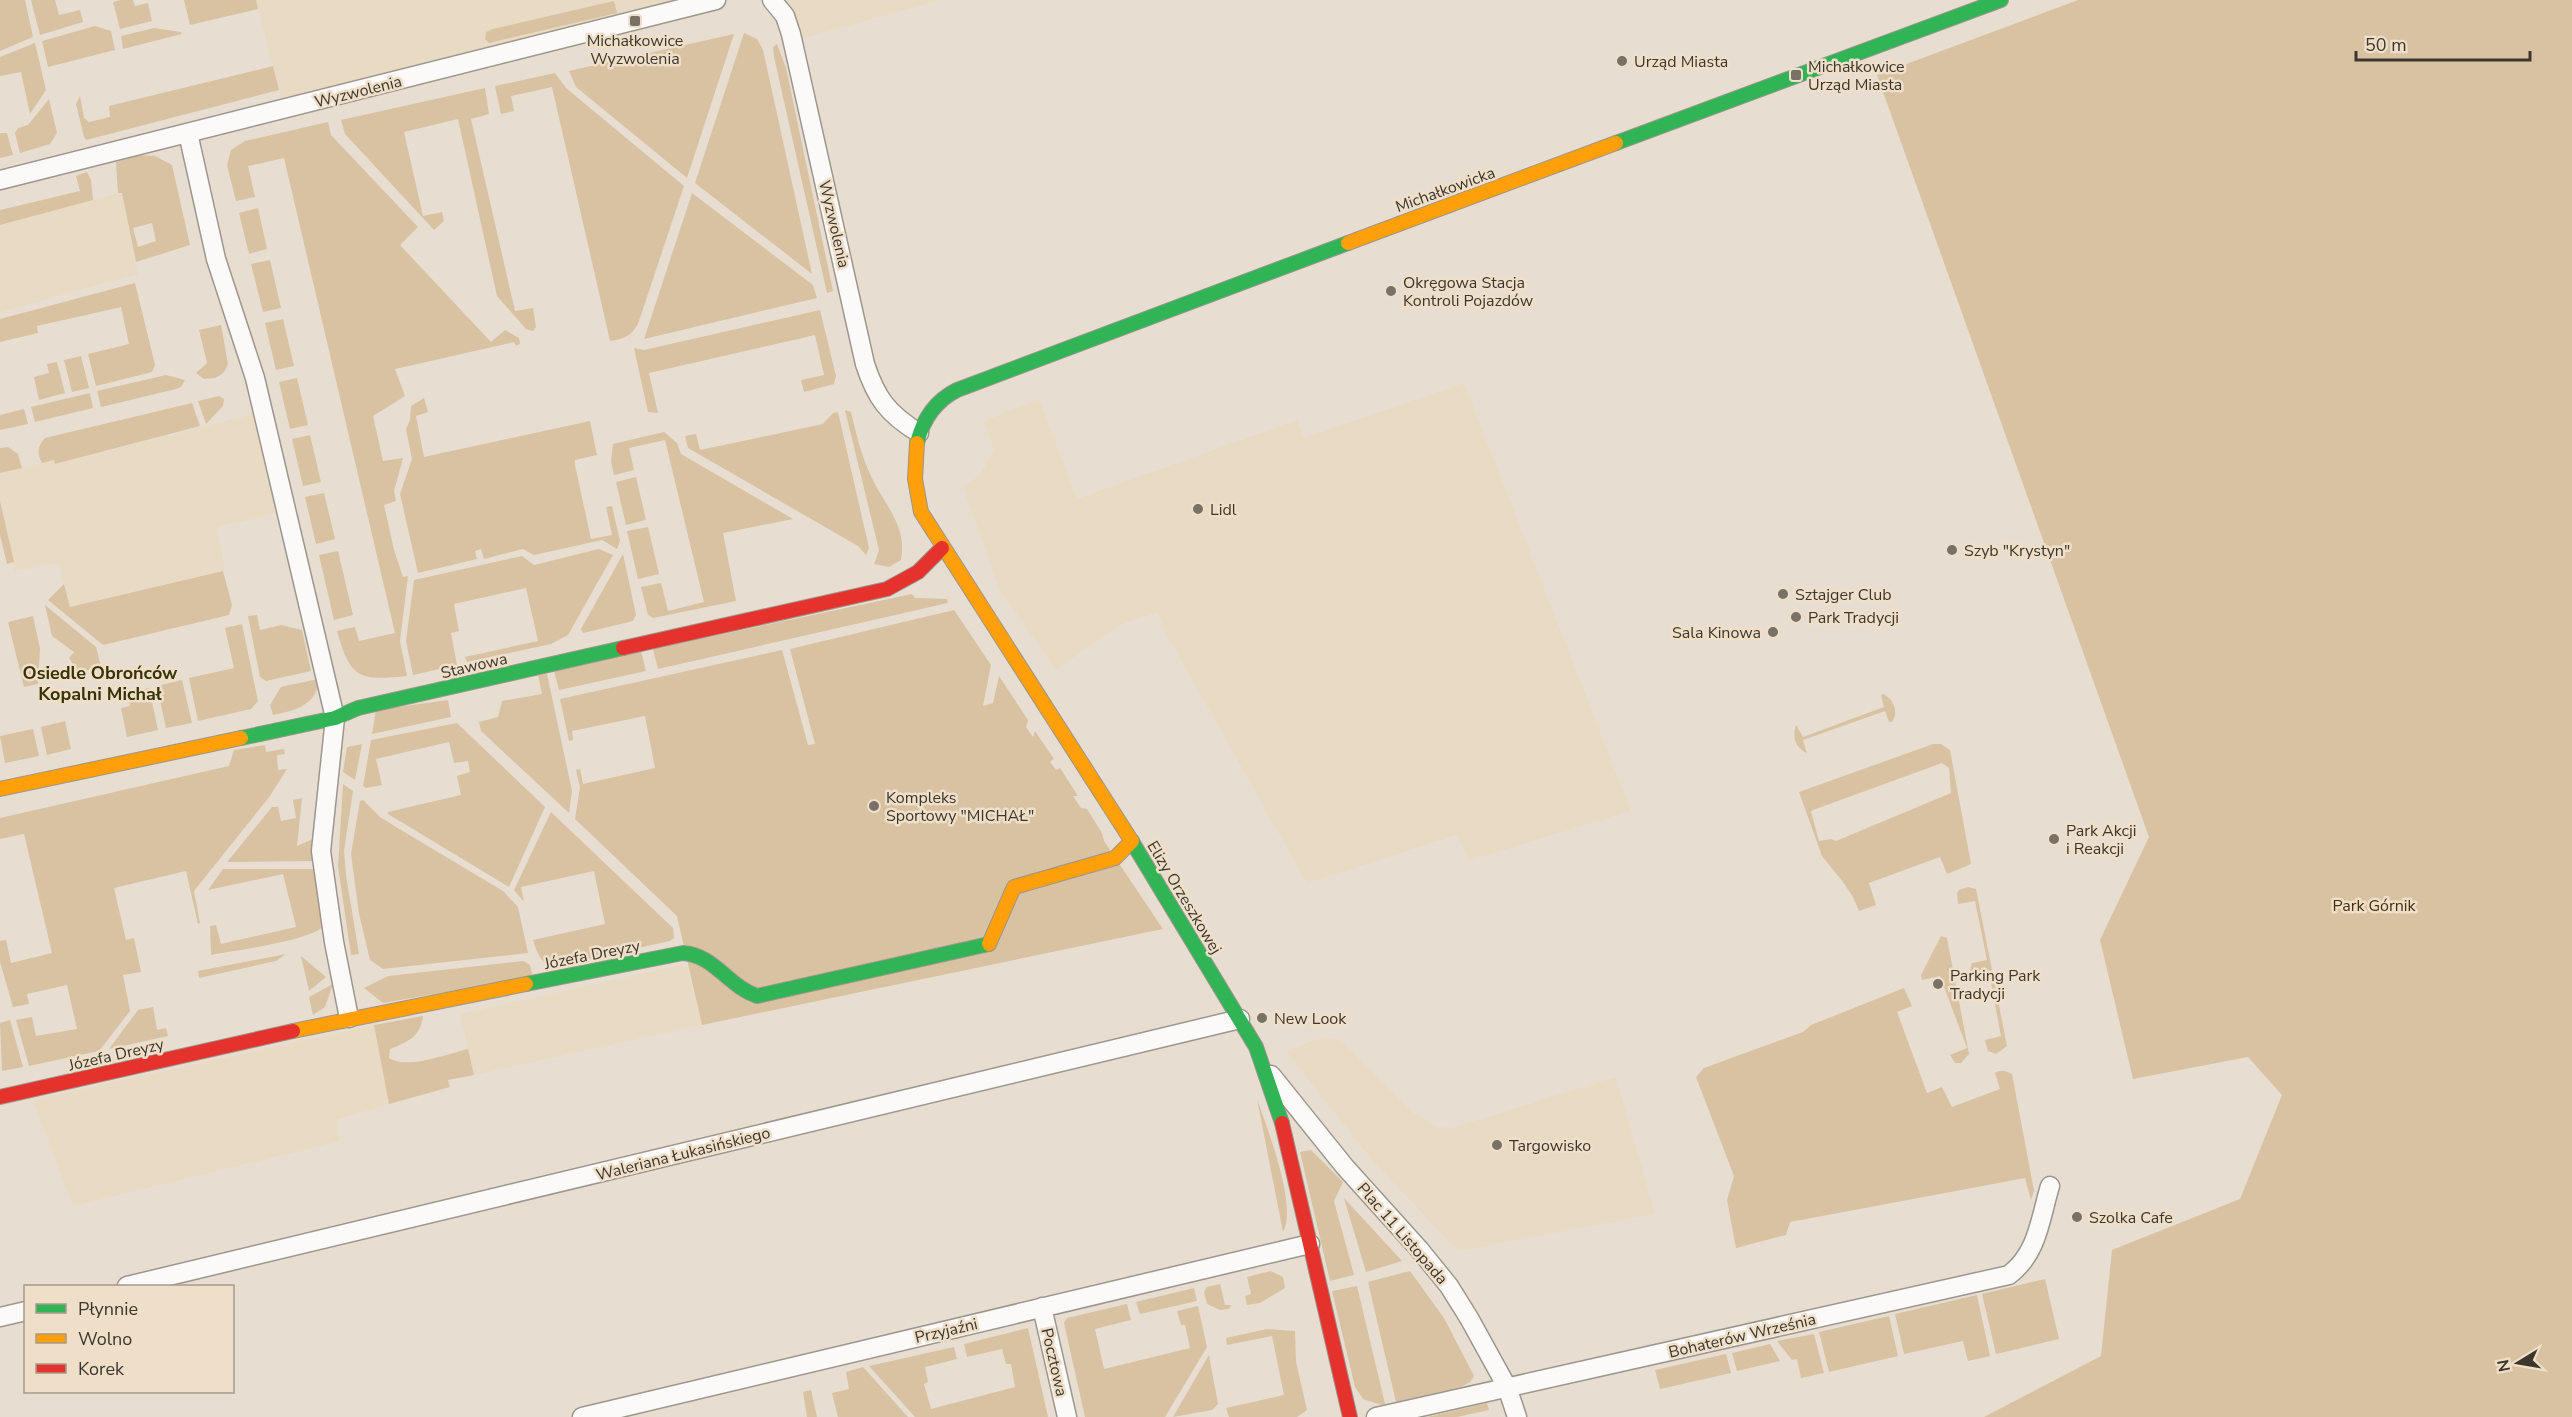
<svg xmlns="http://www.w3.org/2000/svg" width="2572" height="1417" font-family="'Nunito Sans',sans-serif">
<rect width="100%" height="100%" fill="#e7ded1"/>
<path fill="#e9dac4" d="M256 0H711L283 104Z
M775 0H941L796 40Z
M122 192 138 274 0 312V225Z
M1464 383 1631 811 1470 860 1456 835 1307 883 1163 628 1158 612 1119 625 1056 670 999 588 963 487 980 475 994 450 984 421 1039 399 1077 499 1297 420 1304 438Z
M254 414 277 513 217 527 225 570 70 607 59 563 15 571 0 503V473L55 460 56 464Z
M686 964 702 1025 474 1075 460 1014Z
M374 1025 389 1104 336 1120 340 1141 73 1206 33 1100Z
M1324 1037 1336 1039 1345 1046 1412 1112 1437 1127 1452 1128 1616 1077 1655 1214 1458 1251 1373 1161 1286 1051Z"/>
<path fill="#d8c2a2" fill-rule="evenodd" d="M0 0H25L33 37 0 51Z
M31 0H55L59 15 80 10 83 22 40 35Z
M121 0H133L135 6 148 3 152 21 120 29 113 2Z
M184 0H256L258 9 190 25Z
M2078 0H2572V1417H1984L2101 1356 2112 1250 2240 1199 2282 1095 2248 1057 2133 1079 2100 940 2149 837 1877 75Z
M614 1 617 13 489 43 485 39 486 32 493 29Z
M95 26 111 31 115 50 48 67 42 41Z
M154 28 181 32 182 34 123 49 121 36Z
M744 33 757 39 763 50 812 274 695 183Z
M734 34 687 178 576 87 569 71Z
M35 43 46 90 30 114 21 72 0 76V57Z
M777 44 786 68 833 291 827 293 774 57 773 47Z
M273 66 279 90 86 140 84 137 76 104 80 96 84 118 89 122 110 117 109 106Z
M555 73 566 88 684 186 638 324C631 336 624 339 610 341L552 87 511 96 514 111 501 114 495 86Z
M485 88 489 114 471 119 515 311 533 308 536 327 533 331 526 329 497 296 458 119 404 132 423 216 442 212 444 221 434 230 345 134 341 120Z
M49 99 57 133 50 144 20 153 15 133 18 128 28 125Z
M328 122 331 135 418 227 400 245 491 342 505 330 519 338 520 344 516 346 514 342 395 369 405 396 373 416 383 461 403 458 394 491 396 501 384 505 394 550 403 577 408 576 400 641 407 676C360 681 350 679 337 631L355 627 359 641 395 633 284 158 248 166 255 197 236 201 227 165 231 150 245 141Z
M0 133H7L13 155 0 158Z
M139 155 155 156 172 165 190 245 136 262 122 193H118L116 162ZM152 223 156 241 138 247 133 228Z
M87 172 91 180 93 200 0 225V210L80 191 76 176Z
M692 193 813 285 817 298 644 339Z
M258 208 267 249 249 254 239 213Z
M270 260 281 308 263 312 251 264Z
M135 283 155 365 152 372 96 386 88 354 129 344 121 307 37 326 38 333 0 342V319Z
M820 310 836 376 834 384 804 392 801 380 824 375 815 335 649 373 658 413 648 412 634 348 644 350Z
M283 319 294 366 276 370 265 323Z
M221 325 228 364C224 376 216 379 204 379L196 373 207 363 199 330Z
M81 356 89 388 72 392 64 360Z
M57 362 65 393 39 400 34 377 49 373 47 364Z
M166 375 185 380 181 387 176 389 101 407 97 391Z
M297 378 308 425 290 429 279 382Z
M90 393 93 408 35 422 31 407Z
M219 396 224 399 223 406 206 424 198 401Z
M424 398 428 412 416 416 424 457 590 421 597 455 575 460V465L591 539 612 535 606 507 612 506 620 541 617 549 602 540 534 555 523 549 484 559 481 549 475 551 477 559 418 573 400 494 412 459 406 429 410 420 411 406Z
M192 403 200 426 55 464 54 460 42 463C37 454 37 446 45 438Z
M24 409 28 424 0 430V415Z
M845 410 851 412C856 433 861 454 870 474 883 504 908 525 901 560L889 567 874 564 879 550Z
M838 412 869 548 866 555 858 546 688 448 685 436 696 434 700 450 823 424 833 413Z
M664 432 677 443 681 454 793 519 723 533 736 601 653 618 648 615 641 587 661 583 668 611 704 602 665 440 629 448 634 470 614 475 611 462 613 444Z
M310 435 321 482 303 486 292 439Z
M8 447 18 454 22 468 0 473V448Z
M636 477 646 520 626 525 616 482Z
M324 493 335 539 316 544 305 497Z
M0 501 14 562 7 564 0 535Z
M648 527 659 574 638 579 627 531Z
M599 549 613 555 568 635 551 644 467 662 465 657 538 641 526 588 454 604 459 631 451 633 457 665 413 675 406 641 414 580 522 556 534 565Z
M338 551 353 615 334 620 319 555Z
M623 554 636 615 633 621 583 633 581 629Z
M223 571 232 605 229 615 103 645 48 600 64 584 70 607Z
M912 594 915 598 947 599 948 603 658 669 653 649Z
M45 605 96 647 101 667 78 672 69 658 74 652 52 636Z
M954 610 991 665 983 706 993 703 999 676 1028 720 1026 727 1033 737 1035 731 1054 759 1050 762 1056 770 1060 768 1078 796H1073L1081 808 1087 809 1102 833 1104 841 1163 929 702 1025 677 916 575 819 580 787 576 770 580 769 583 784 655 768 645 716 572 731 573 740 569 741 560 699 782 650 808 745 815 744 790 649Z
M257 615 260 630 281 625 302 630 311 671 266 681 260 677 248 616Z
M33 616 40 649 38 684 24 687 8 622Z
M242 624 258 701 251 709 198 721 189 678 234 668 225 628Z
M641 651 646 671 559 690 554 671Z
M547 674 572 791 569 813 481 731 479 722 498 717 502 701 542 694 538 675Z
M318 679C319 705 293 711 273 715L270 705 281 687Z
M182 680 192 723 166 728 157 686Z
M149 688 158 730 127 737 121 708 130 706 127 693Z
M1883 694C1894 699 1899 712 1892 722H1889L1885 711 1803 740 1807 753C1795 748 1792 737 1796 725L1803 737 1884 707 1881 695Z
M448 700 451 717 372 734 376 710Z
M65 721 71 749 47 755 41 727Z
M457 723 545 807 509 887 388 814V812L461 795 457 776 470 772 468 761 454 763 449 742 376 759 382 785 366 788 363 786 371 740Z
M33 729 39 756 5 763 0 736Z
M362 744 355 780 343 772 347 747Z
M1933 744H1941L1950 750 1971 864 1947 874 1940 857 1869 883 1876 905 1859 911 1853 897 1843 882 1822 856 1799 792ZM1942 763 1949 768 1951 793 1836 841 1831 839 1819 841 1811 812 1813 810Z
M265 745 266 752 284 749 285 754 277 755 278 770 287 769 270 796 194 891 200 923 198 924 186 871 114 888 126 940 134 938 141 972 123 975 130 1011 99 1051 29 1066 16 1020 32 1017 36 1036 77 1029 67 985 27 994 29 1004 13 1007 0 962V941L6 940 11 963 52 953 24 834 0 839V818L229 766 234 750Z
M343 784 353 791 344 851 346 875 359 954 351 955 338 866Z
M302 798 297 846 317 837 315 861 227 862 272 807H278L281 821 296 818 293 800Z
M363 800 380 817 396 827 503 891 518 907 528 953 383 969 370 960 359 914 351 854 360 801Z
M551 812 673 928 674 938 670 941 550 967C541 962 536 951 533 940L605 924 594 871 521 887 524 902 514 890Z
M223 869H316L324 925C316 940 232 951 211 955L210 926 216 925 221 944 296 927 283 874 208 890Z
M1968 887 1976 889 2007 1046 1996 1054 1988 1051 1985 1040 2001 1036 1990 977 1975 980C1970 976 1969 969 1972 963L1987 960 1975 901 1958 904 1957 893 1959 890Z
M1941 936 1947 938 1969 1054 1961 1063H1955L1950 1055 1967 1048 1940 976 1922 980 1921 975Z
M286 954 276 961 199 978 198 971Z
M301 956 326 977 309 991Z
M523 961 530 965 533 977 383 1003 364 988 388 976Z
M333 984 325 1007 313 1015 309 997Z
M1904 988 1912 1006 1897 1012 1927 1093 1942 1087 1952 1107 2000 1089 1995 1073C2001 1069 2006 1071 2012 1074L2034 1191 2031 1200 2025 1178 1790 1222 1786 1235 1736 1248 1727 1200 1734 1176 1696 1077 1704 1068 1803 1032 1811 1025Z
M153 1007 157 1030 166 1028 168 1036 109 1049 138 1010Z
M423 1016C421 1036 408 1042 390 1049L389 1058C407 1070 447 1054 468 1049L474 1075 448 1080 450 1087 389 1104 374 1025Z
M10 1020 23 1067 2 1071 0 1023Z
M1257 1099C1267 1127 1298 1208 1283 1232Z
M1311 1150 1343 1182 1334 1201 1354 1275 1330 1281 1300 1152Z
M1344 1198 1402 1261 1366 1272Z
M1271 1271 1283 1277 1285 1288 1260 1303 1247 1305 1245 1296 1251 1294 1247 1277Z
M1410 1271 1444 1318 1474 1376 1470 1382 1461 1387 1396 1402 1368 1282Z
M2045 1279 2059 1339 1996 1354 1982 1294Z
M1220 1284 1225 1305H1231L1229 1309 1220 1310 1207 1304 1204 1292 1207 1287Z
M1357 1286 1385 1404 1382 1405 1363 1399 1355 1387 1332 1291Z
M1194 1288 1197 1301 1140 1314 1136 1302Z
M1977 1295 1990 1356 1968 1361 1963 1341 1904 1354 1895 1314Z
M1127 1304 1131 1320 1095 1329 1104 1369 1190 1348 1185 1325H1181L1177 1311 1198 1306 1207 1347 1165 1417H1085L1064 1323 1067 1318Z
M1889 1316 1898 1356 1829 1372 1819 1332Z
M1028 1328 1048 1417H915L869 1366 954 1347 957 1359 925 1367 928 1382 924 1384 931 1409 1015 1387 1011 1364H1006L1002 1349 967 1357 964 1344Z
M1267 1329 1295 1331 1296 1362 1307 1410 1297 1417H1229L1226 1408 1284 1395 1272 1336 1227 1345 1226 1338Z
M1814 1334 1824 1373 1801 1378 1797 1359 1792 1360 1777 1341Z
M1770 1344 1780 1361 1737 1371 1732 1353Z
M1726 1354 1731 1373 1660 1389 1655 1370Z
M1209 1355 1218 1404 1212 1410 1173 1417Z
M863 1367 908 1417H838L832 1393 849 1389 846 1372Z
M811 1390 817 1417H807L803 1392Z
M1487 1403 1489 1410 1457 1417H1427Z"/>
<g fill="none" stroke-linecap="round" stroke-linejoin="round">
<defs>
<path id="street" d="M772 0 785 16 791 34 865 364C876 398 888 414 919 433
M188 133 216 259 255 378 335 718 321 851 334 942 349 1018
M0 180 716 0
M1271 1075 1345 1167 1419 1249 1449 1286 1469 1318 1507 1387 1517 1417
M127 1286 1240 1019
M1042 1307 1067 1417
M0 1317 26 1311
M582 1417 1310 1244
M1376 1417 2009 1275C2038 1253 2040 1219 2050 1186"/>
<path id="fast" d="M1616 143 2001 0
M917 443C923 419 935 401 957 390L1348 243
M241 738 335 718 358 708 623 648
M1131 840 1256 1047 1282 1123
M526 984 683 953C714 955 728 986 757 996L989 944"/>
<path id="slow" d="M1348 243 1616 143
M917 443 915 479 921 512 1131 840
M0 789 241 738
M989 944 1014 887 1115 858 1132 841
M293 1031 526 984"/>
<path id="jam" d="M623 648 887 589 918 572 942 548
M0 1097 293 1031
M1282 1123 1350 1417"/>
</defs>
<use href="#street" stroke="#9d968d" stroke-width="21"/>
<use href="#fast" stroke="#9d968d" stroke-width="16"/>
<use href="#slow" stroke="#9d968d" stroke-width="16"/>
<use href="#jam" stroke="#9d968d" stroke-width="16"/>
<use href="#street" stroke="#fbfaf8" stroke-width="18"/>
<use href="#fast" stroke="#30b455" stroke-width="14"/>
<use href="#slow" stroke="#ff9f0a" stroke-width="14"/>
<use href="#jam" stroke="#e5322d" stroke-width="14"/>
</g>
<g fill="#787166" stroke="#efdfc9" stroke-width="2">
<rect x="629" y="15" width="12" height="12" rx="3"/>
<circle cx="1622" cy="61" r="6"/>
<rect x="1790" y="69" width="12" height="12" rx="3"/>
<circle cx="1391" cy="291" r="6"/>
<circle cx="1198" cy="509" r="6"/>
<circle cx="1952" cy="550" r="6"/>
<circle cx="1783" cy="594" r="6"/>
<circle cx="1796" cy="617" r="6"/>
<circle cx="1773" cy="632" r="6"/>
<circle cx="874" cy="806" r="6"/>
<circle cx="2054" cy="839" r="6"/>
<circle cx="1938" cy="984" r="6"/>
<circle cx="1262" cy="1018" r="6"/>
<circle cx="1497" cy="1145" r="6"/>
<circle cx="2077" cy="1217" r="6"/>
</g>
<g text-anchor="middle" stroke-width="5" stroke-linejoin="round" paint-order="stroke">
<g font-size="16" fill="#3c362d" stroke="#efdfc9" text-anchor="start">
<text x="635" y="46" text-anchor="middle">Michałkowice<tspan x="635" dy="18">Wyzwolenia</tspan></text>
<text x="1634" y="67">Urząd Miasta</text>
<text x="1808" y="72">Michałkowice<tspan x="1808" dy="18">Urząd Miasta</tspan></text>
<text x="1403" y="288">Okręgowa Stacja<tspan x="1403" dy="18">Kontroli Pojazdów</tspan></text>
<text x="1210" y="515">Lidl</text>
<text x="1964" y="556">Szyb "Krystyn"</text>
<text x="1795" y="600">Sztajger Club</text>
<text x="1808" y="623">Park Tradycji</text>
<text x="1761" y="638" text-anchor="end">Sala Kinowa</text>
<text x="886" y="803">Kompleks<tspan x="886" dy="18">Sportowy "MICHAŁ"</tspan></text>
<text x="2066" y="836">Park Akcji<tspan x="2066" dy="18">i Reakcji</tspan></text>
<text x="1950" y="981">Parking Park<tspan x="1950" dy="18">Tradycji</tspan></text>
<text x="1274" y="1024">New Look</text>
<text x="1509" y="1151">Targowisko</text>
<text x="2089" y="1223">Szolka Cafe</text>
</g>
<g font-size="16" fill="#3c362d" stroke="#efdfc9">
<text transform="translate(358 91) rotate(-14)" y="6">Wyzwolenia</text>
<text transform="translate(1445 189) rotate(-20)" y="6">Michałkowicka</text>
<text transform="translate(835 224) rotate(77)" y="6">Wyzwolenia</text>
<text transform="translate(474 665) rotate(-13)" y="6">Stawowa</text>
<text transform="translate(1185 897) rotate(59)" y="6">Elizy Orzeszkowej</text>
<text transform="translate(592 954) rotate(-11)" y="6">Józefa Dreyzy</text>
<text transform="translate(116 1054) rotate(-13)" y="6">Józefa Dreyzy</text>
<text transform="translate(683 1153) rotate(-14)" y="6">Waleriana Łukasińskiego</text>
<text transform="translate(1403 1233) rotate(49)" y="6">Plac 11 Listopada</text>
<text transform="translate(946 1330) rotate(-13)" y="6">Przyjaźni</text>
<text transform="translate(1742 1335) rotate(-13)" y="6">Bohaterów Września</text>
<text transform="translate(1055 1362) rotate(77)" y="6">Pocztowa</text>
</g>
<g font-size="16" fill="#43300d" stroke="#efdfc9">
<text x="2374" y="911">Park Górnik</text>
</g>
<g font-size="18" font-weight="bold" fill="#363308" stroke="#efdfc9">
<text x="100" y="679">Osiedle Obrońców<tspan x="100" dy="21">Kopalni Michał</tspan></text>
</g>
</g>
<rect x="24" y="1285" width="210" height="108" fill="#efdfc9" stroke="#a79b8b" stroke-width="1.5"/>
<rect x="36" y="1304" width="30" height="9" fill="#30b455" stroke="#a79b8b" stroke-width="1.5"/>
<text x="78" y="1315" font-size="18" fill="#3c362d">Płynnie</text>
<rect x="36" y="1334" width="30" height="9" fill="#ff9f0a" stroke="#a79b8b" stroke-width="1.5"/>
<text x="78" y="1345" font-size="18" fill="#3c362d">Wolno</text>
<rect x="36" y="1364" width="30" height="9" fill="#e5322d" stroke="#a79b8b" stroke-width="1.5"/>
<text x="78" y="1375" font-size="18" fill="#3c362d">Korek</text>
<g transform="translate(2518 1363) rotate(259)" stroke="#efdfc9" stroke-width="4.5" paint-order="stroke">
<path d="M0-4.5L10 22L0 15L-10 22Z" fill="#3c362d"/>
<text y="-9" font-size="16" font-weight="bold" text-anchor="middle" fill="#3c362d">N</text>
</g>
<path d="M2356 51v9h174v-9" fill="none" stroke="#3c362d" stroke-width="3"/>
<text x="2365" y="51" font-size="18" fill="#3c362d" stroke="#efdfc9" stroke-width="4.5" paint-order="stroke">50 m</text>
</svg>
